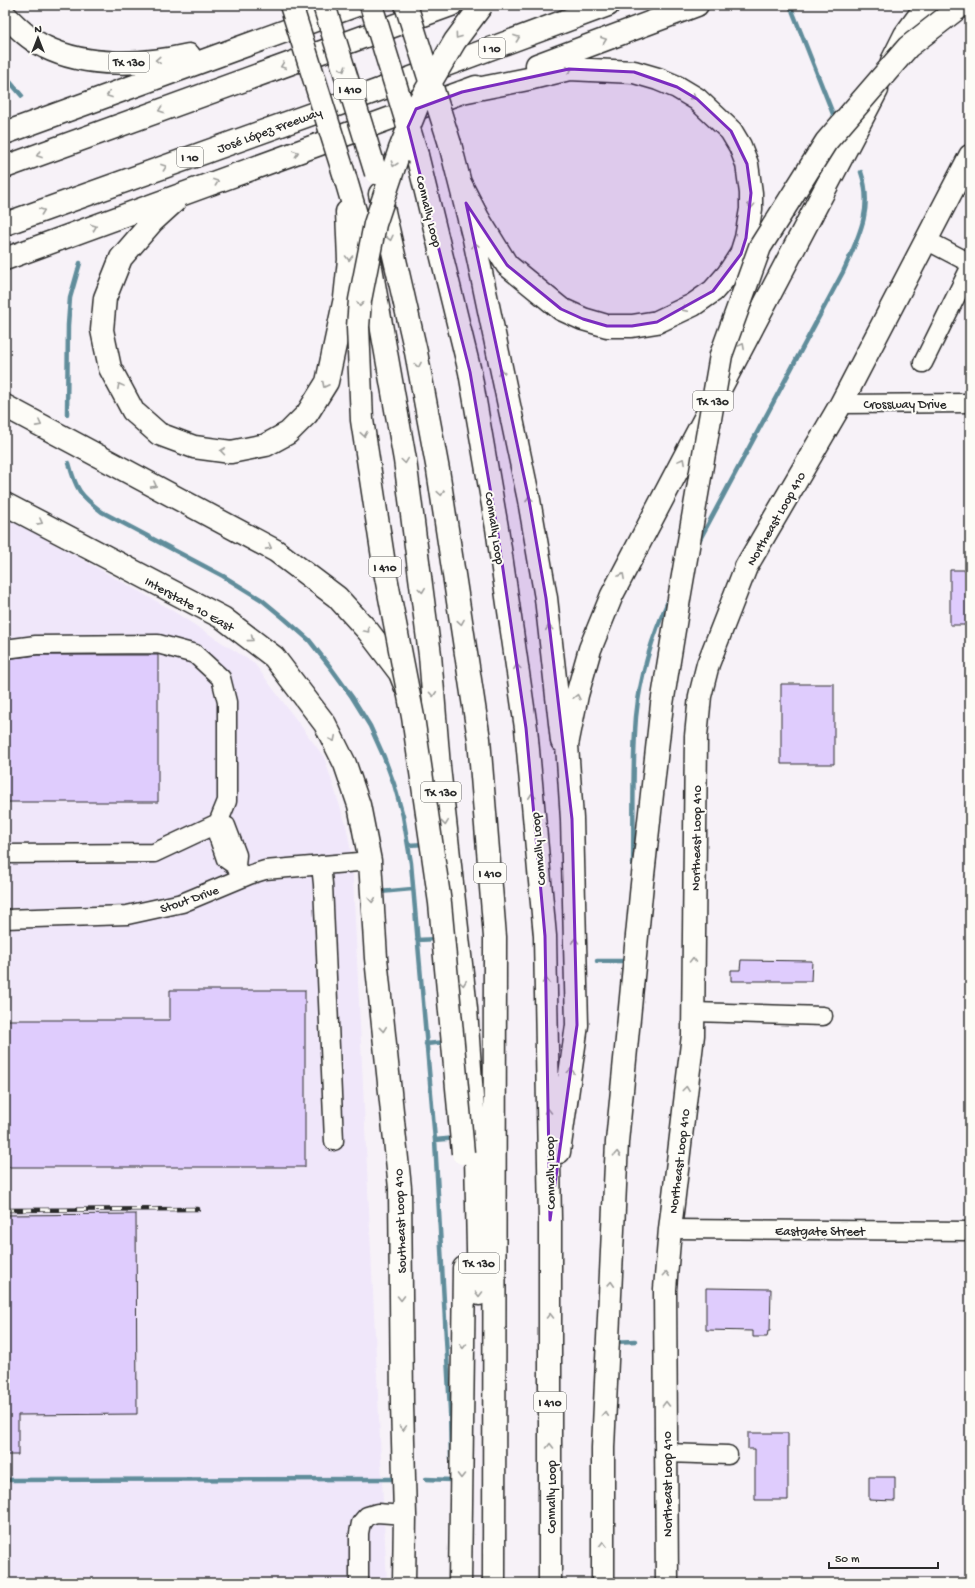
<svg xmlns="http://www.w3.org/2000/svg" width="975" height="1588" font-family="'Gochi Hand',sans-serif">
<rect width="100%" height="100%" fill="#f7f2f8"/>
<filter id="ink" filterUnits="userSpaceOnUse"><feTurbulence type="fractalNoise" baseFrequency=".025" numOctaves="2"/><feDisplacementMap in="SourceGraphic" scale="8" xChannelSelector="R" yChannelSelector="G"/><feConvolveMatrix kernelMatrix="1 2 1 2 8 2 1 2 1" color-interpolation-filters="sRGB"/></filter>
<g filter="url(#ink)">
<path fill="#f0e7fa" d="M5 519 19 524 165 606 254 663 324 757 346 825 352 857 387 1583H5Z"/>
<g fill="none" stroke-linecap="round" stroke-linejoin="round">
<path stroke="#618d9b" stroke-width="4.5" d="M790 5 833 114
M5 76 22 96
M67 414 68 325 70 298 80 263
M69 463C76 490 80 495 102 512L223 576 262 600 285 619 309 640 331 668 352 697 370 726 384 757 394 784 403 816 411 863 435 1140 450 1410 451 1459
M699 541 843 272C858 238 874 209 861 172
M408 845 426 844
M633 866C634 817 632 766 636 717 640 676 653 634 670 597
M380 892 412 889
M417 940 438 939
M597 961H629
M426 1044 446 1042
M435 1140 457 1138
M613 1342 635 1341
M426 1479 451 1480
M5 1480 395 1479"/>
</g>
<path fill="#dfccfd" stroke="#2b2b2b" d="M950 570H970V625H950Z
M37 655H158V802H5V659Z
M781 684H834V764H781Z
M741 960 812 961 811 981H731V970H740Z
M170 990H305V1167H5V1020H170Z
M136 1214 137 1414 18 1415V1455H5V1215Z
M706 1288 771 1289 770 1331H768L767 1337H753V1331L706 1330Z
M748 1433H788V1500H755V1449H748Z
M869 1477H895V1501L869 1500Z"/>
<g fill="none" stroke-linecap="round" stroke-linejoin="round">
<defs>
<path id="minor" d="M926 240 970 263
M923 363 970 268
M841 404 970 403
M5 649 36 645 158 644 195 654 221 678 227 702V801L218 823 154 853 5 854
M321 865 323 884 334 1141
M236 866 226 859 216 830 218 823 226 826 237 855 236 866 241 878
M5 919 127 915 182 903 249 875 265 870 370 861
M693 1012 823 1016
M670 1229 970 1231
M666 1453 728 1455
M359 1583V1533L361 1523 367 1516 377 1513 405 1515"/>
<path id="major" d="M5 504 223 618 274 657 325 724 345 764 359 805 370 861 376 958 400 1188 402 1404 405 1515 404 1583
M667 1583 665 1289 670 1229 693 1035 696 736 700 696 708 664 746 567 841 404 970 156"/>
<path id="highway" d="M5 15C17 27 30 40 45 47 87 68 145 65 189 55
M892 61 905 35 927 5
M537 65 697 5
M5 133 357 5
M450 144 474 239 529 500 546 598 562 741
M417 155 470 372 497 528 526 728 545 936 550 1220V1583
M5 167 451 5
M345 177 370 262 405 460 430 655 439 767 466 1009 476 1157 479 1294
M460 183 478 218 507 265 561 309 583 319 607 326H632L657 322 693 305 713 291 728 274 741 254 746 238 751 209V193L747 164 740 146 731 131 697 99 677 87 658 79 634 72 569 69 528 79 462 92
M380 194 416 352 438 470 479 739 495 937 494 1583
M175 201 152 222 121 258 105 298 102 330 110 368 133 411 159 434 194 447 231 452 266 445 288 433 307 414 327 382 345 298 349 260 347 212
M5 224 376 91 608 5
M5 259 476 87
M5 406 276 551 337 597 368 631 400 673 406 688
M559 1152 577 1025 572 819 567 745 577 695 590 649 612 595 877 90
M460 1583 464 1268"/>
</defs>
<use href="#minor" stroke="#2b2b2b" stroke-width="21"/>
<use href="#major" stroke="#2b2b2b" stroke-width="25"/>
<use href="#highway" stroke="#2b2b2b" stroke-width="25"/>
<use href="#minor" stroke="#fdfcf7" stroke-width="18"/>
<use href="#major" stroke="#fdfcf7" stroke-width="22"/>
<use href="#highway" stroke="#fdfcf7" stroke-width="22"/>
<defs>
<path id="rail" d="M5 1210 198 1209"/>
</defs>
<use href="#rail" stroke="#2b2b2b" stroke-width="4.5"/>
<use href="#rail" stroke="#fdfcf7" stroke-width="3" stroke-dasharray="9" stroke-linecap="butt"/>
<defs>
<path id="highway-bridge" d="M291 5 345 177
M324 5 376 173
M371 5 417 155
M406 5 450 144
M463 1153 440 903 413 717 386 577 362 420 358 327 360 300 375 224 400 149 419 102 455 41 482 5
M603 1583V1448L617 1142 642 884 662 704 679 599 721 355 760 247 826 142 908 47 962 5"/>
</defs>
<use href="#highway-bridge" stroke="#2b2b2b" stroke-width="25" stroke-linecap="butt"/>
<use href="#highway-bridge" stroke="#fdfcf7" stroke-width="22"/>
</g>
<defs><path id="oneway-chevron" d="M-2-3.5L2.5 0L-2 3.5" fill="none" stroke-width="1.6" stroke-linecap="round" stroke-linejoin="round"/></defs>
<g stroke="#9e9e9b">
<use href="#oneway-chevron" transform="translate(458 36) rotate(126)"/>
<use href="#oneway-chevron" transform="translate(517 38) rotate(-20)"/>
<use href="#oneway-chevron" transform="translate(604 40) rotate(-20)"/>
<use href="#oneway-chevron" transform="translate(158 60) rotate(177)"/>
<use href="#oneway-chevron" transform="translate(283 66) rotate(160)"/>
<use href="#oneway-chevron" transform="translate(343 69) rotate(73)"/>
<use href="#oneway-chevron" transform="translate(569 70) rotate(-7)"/>
<use href="#oneway-chevron" transform="translate(109 95) rotate(160)"/>
<use href="#oneway-chevron" transform="translate(693 97) rotate(34)"/>
<use href="#oneway-chevron" transform="translate(161 110) rotate(160)"/>
<use href="#oneway-chevron" transform="translate(296 153) rotate(-20)"/>
<use href="#oneway-chevron" transform="translate(39 155) rotate(160)"/>
<use href="#oneway-chevron" transform="translate(394 164) rotate(109)"/>
<use href="#oneway-chevron" transform="translate(164 167) rotate(-20)"/>
<use href="#oneway-chevron" transform="translate(216 182) rotate(-20)"/>
<use href="#oneway-chevron" transform="translate(751 206) rotate(93)"/>
<use href="#oneway-chevron" transform="translate(42 211) rotate(-20)"/>
<use href="#oneway-chevron" transform="translate(94 227) rotate(-20)"/>
<use href="#oneway-chevron" transform="translate(390 238) rotate(77)"/>
<use href="#oneway-chevron" transform="translate(475 245) rotate(-102)"/>
<use href="#oneway-chevron" transform="translate(349 258) rotate(90)"/>
<use href="#oneway-chevron" transform="translate(360 304) rotate(96)"/>
<use href="#oneway-chevron" transform="translate(684 309) rotate(155)"/>
<use href="#oneway-chevron" transform="translate(742 346) rotate(-62)"/>
<use href="#oneway-chevron" transform="translate(418 365) rotate(80)"/>
<use href="#oneway-chevron" transform="translate(501 372) rotate(-102)"/>
<use href="#oneway-chevron" transform="translate(325 385) rotate(117)"/>
<use href="#oneway-chevron" transform="translate(120 386) rotate(-118)"/>
<use href="#oneway-chevron" transform="translate(39 424) rotate(28)"/>
<use href="#oneway-chevron" transform="translate(364 434) rotate(81)"/>
<use href="#oneway-chevron" transform="translate(223 451) rotate(-172)"/>
<use href="#oneway-chevron" transform="translate(405 461) rotate(82)"/>
<use href="#oneway-chevron" transform="translate(682 461) rotate(-62)"/>
<use href="#oneway-chevron" transform="translate(154 485) rotate(28)"/>
<use href="#oneway-chevron" transform="translate(441 493) rotate(81)"/>
<use href="#oneway-chevron" transform="translate(529 499) rotate(-101)"/>
<use href="#oneway-chevron" transform="translate(40 522) rotate(28)"/>
<use href="#oneway-chevron" transform="translate(269 547) rotate(28)"/>
<use href="#oneway-chevron" transform="translate(622 576) rotate(-62)"/>
<use href="#oneway-chevron" transform="translate(422 590) rotate(83)"/>
<use href="#oneway-chevron" transform="translate(461 622) rotate(81)"/>
<use href="#oneway-chevron" transform="translate(549 628) rotate(-96)"/>
<use href="#oneway-chevron" transform="translate(367 630) rotate(50)"/>
<use href="#oneway-chevron" transform="translate(251 639) rotate(37)"/>
<use href="#oneway-chevron" transform="translate(517 667) rotate(-98)"/>
<use href="#oneway-chevron" transform="translate(433 694) rotate(86)"/>
<use href="#oneway-chevron" transform="translate(577 697) rotate(-78)"/>
<use href="#oneway-chevron" transform="translate(333 739) rotate(64)"/>
<use href="#oneway-chevron" transform="translate(532 796) rotate(-95)"/>
<use href="#oneway-chevron" transform="translate(445 823) rotate(84)"/>
<use href="#oneway-chevron" transform="translate(372 900) rotate(86)"/>
<use href="#oneway-chevron" transform="translate(575 941) rotate(-91)"/>
<use href="#oneway-chevron" transform="translate(693 960) rotate(-89)"/>
<use href="#oneway-chevron" transform="translate(546 981) rotate(-91)"/>
<use href="#oneway-chevron" transform="translate(463 983) rotate(83)"/>
<use href="#oneway-chevron" transform="translate(383 1029) rotate(84)"/>
<use href="#oneway-chevron" transform="translate(571 1071) rotate(-82)"/>
<use href="#oneway-chevron" transform="translate(686 1089) rotate(-83)"/>
<use href="#oneway-chevron" transform="translate(548 1111) rotate(-91)"/>
<use href="#oneway-chevron" transform="translate(617 1154) rotate(-87)"/>
<use href="#oneway-chevron" transform="translate(666 1274) rotate(-85)"/>
<use href="#oneway-chevron" transform="translate(611 1284) rotate(-87)"/>
<use href="#oneway-chevron" transform="translate(479 1294) rotate(90)"/>
<use href="#oneway-chevron" transform="translate(401 1298) rotate(89)"/>
<use href="#oneway-chevron" transform="translate(550 1316) rotate(-90)"/>
<use href="#oneway-chevron" transform="translate(463 1346) rotate(91)"/>
<use href="#oneway-chevron" transform="translate(666 1404) rotate(-90)"/>
<use href="#oneway-chevron" transform="translate(605 1414) rotate(-87)"/>
<use href="#oneway-chevron" transform="translate(403 1428) rotate(88)"/>
<use href="#oneway-chevron" transform="translate(550 1446) rotate(-90)"/>
<use href="#oneway-chevron" transform="translate(461 1476) rotate(91)"/>
<use href="#oneway-chevron" transform="translate(603 1544) rotate(-90)"/>
</g>
</g>
<path fill="#7b2cbf" fill-opacity="0.2" stroke="#7b2cbf" stroke-width="3" stroke-linejoin="round" d="M569 69 634 72 677 87 697 99 731 131 747 164 751 193 746 238 741 254 713 291 657 322 632 326H607L583 319 561 309 507 265 466 203 529 500 546 598 572 819 577 1025 550 1220 545 936 526 728 497 528 470 372 408 127 416 109 462 92Z"/>
<g text-anchor="middle" stroke-width="4" stroke-linejoin="round" paint-order="stroke">
<g fill="#fdfcf7" stroke="#6a6a68" stroke-width="1">
<rect x="479" y="38" width="26" height="20" rx="3"/>
<rect x="109" y="52" width="40" height="20" rx="3"/>
<rect x="334" y="79" width="32" height="20" rx="3"/>
<rect x="177" y="147" width="26" height="20" rx="3"/>
<rect x="693" y="391" width="40" height="20" rx="3"/>
<rect x="369" y="557" width="32" height="20" rx="3"/>
<rect x="421" y="782" width="40" height="20" rx="3"/>
<rect x="474" y="863" width="32" height="20" rx="3"/>
<rect x="459" y="1253" width="40" height="20" rx="3"/>
<rect x="534" y="1392" width="32" height="20" rx="3"/>
</g>
<g font-size="12" font-weight="bold" fill="#2b2b2b">
<text x="492" y="52">I 10</text>
<text x="129" y="66">TX 130</text>
<text x="350" y="93">I 410</text>
<text x="190" y="161">I 10</text>
<text x="713" y="405">TX 130</text>
<text x="385" y="571">I 410</text>
<text x="441" y="796">TX 130</text>
<text x="490" y="877">I 410</text>
<text x="479" y="1267">TX 130</text>
<text x="550" y="1406">I 410</text>
</g>
<g font-size="13" fill="#2b2b2b" stroke="#fdfcf7">
<text transform="translate(269 129) rotate(-20)" y="5">José López Freeway</text>
<text transform="translate(430 211) rotate(76)" y="5">Connally Loop</text>
<text x="905" y="408">Crossway Drive</text>
<text transform="translate(775 518) rotate(-60)" y="5">Northeast Loop 410</text>
<text transform="translate(496 528) rotate(81)" y="5">Connally Loop</text>
<text transform="translate(190 603) rotate(29)" y="5">Interstate 10 East</text>
<text transform="translate(695 838) rotate(-89)" y="5">Northeast Loop 410</text>
<text transform="translate(537 849) rotate(-95)" y="5">Connally Loop</text>
<text transform="translate(189 898) rotate(-19)" y="5">Stout Drive</text>
<text transform="translate(678 1161) rotate(-83)" y="5">Northeast Loop 410</text>
<text transform="translate(549 1173) rotate(-91)" y="5">Connally Loop</text>
<text transform="translate(399 1221) rotate(-92)" y="5">Southeast Loop 410</text>
<text x="820" y="1235">Eastgate Street</text>
<text transform="translate(666 1484) rotate(-90)" y="5">Northeast Loop 410</text>
<text transform="translate(550 1497) rotate(-90)" y="5">Connally Loop</text>
</g>
</g>
<rect width="975" height="1588" fill="none" stroke="#fdfcf7" stroke-width="20"/>
<rect x="10" y="10" width="955" height="1568" fill="none" stroke="#2b2b2b" stroke-width="1.5" filter="url(#ink)"/>
<g transform="translate(38 38)" stroke="#fdfcf7" stroke-width="3" paint-order="stroke">
<path d="M0-3L7 15L0 10L-7 15Z" fill="#2b2b2b"/>
<text y="-6" font-size="11" font-weight="bold" text-anchor="middle" fill="#2b2b2b">N</text>
</g>
<path d="M829 1562v6h109v-6" fill="none" stroke="#2b2b2b" stroke-width="2"/>
<text x="835" y="1562" font-size="12" fill="#2b2b2b" stroke="#fdfcf7" stroke-width="3" paint-order="stroke">50 m</text>
</svg>
